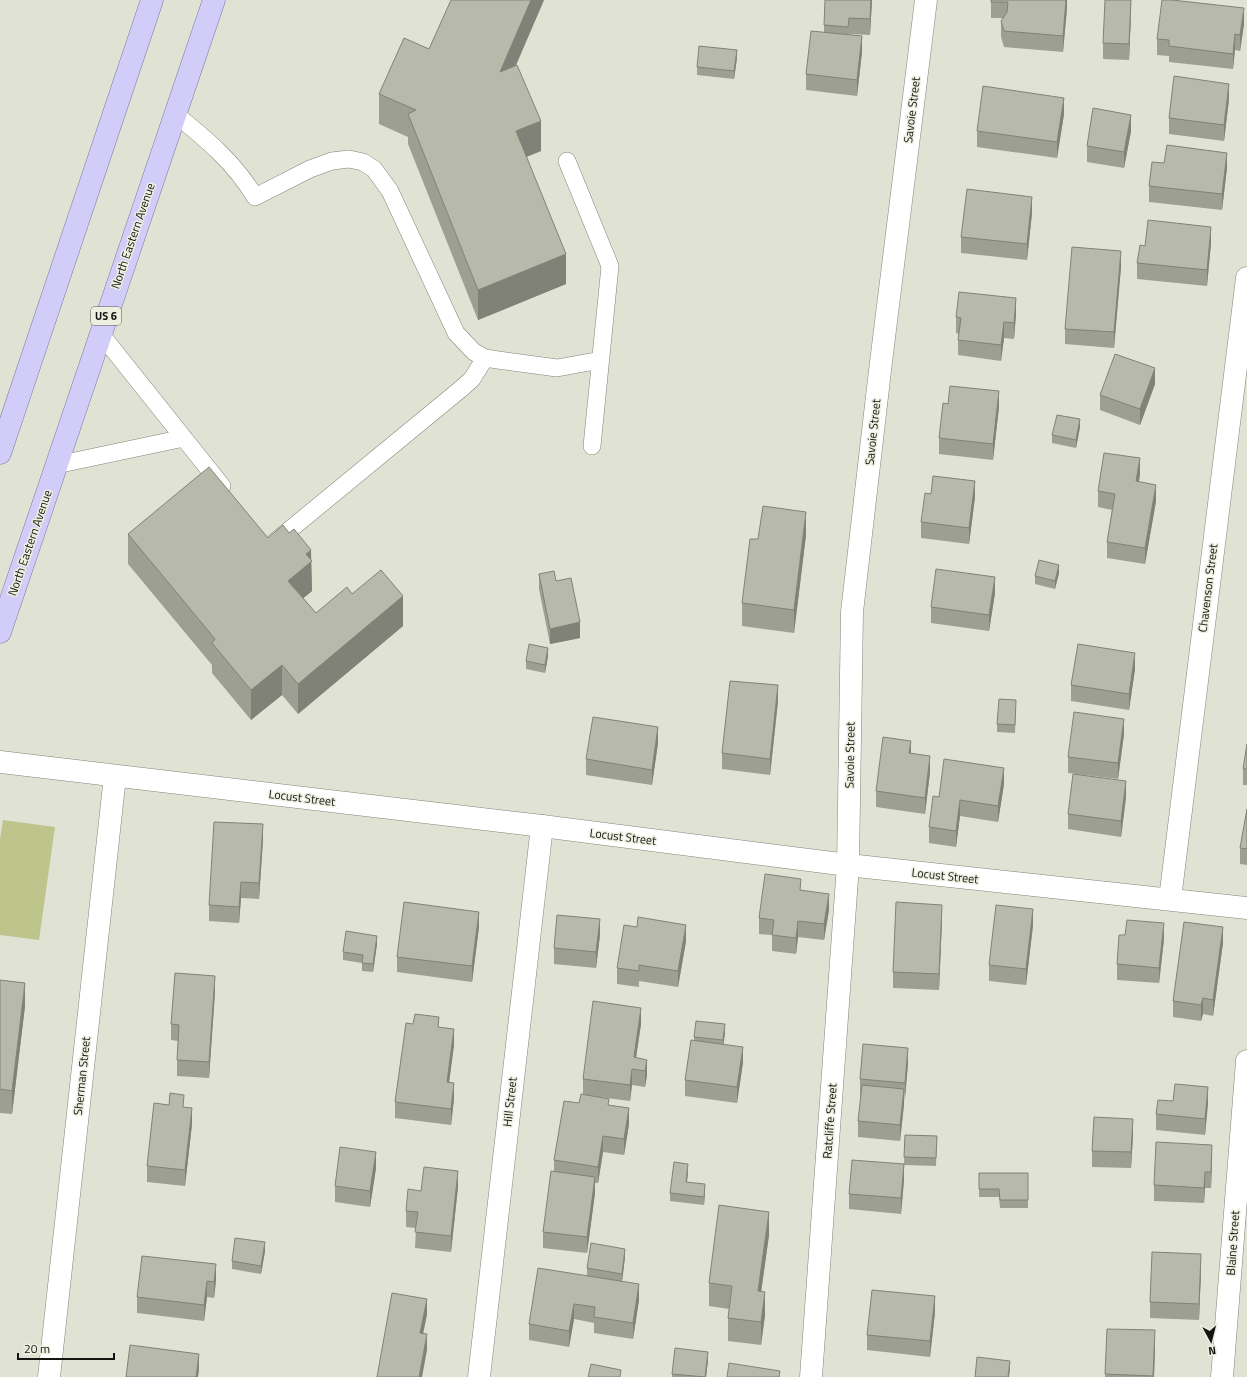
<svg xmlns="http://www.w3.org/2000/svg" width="1247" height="1377" font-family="'Titillium Web',sans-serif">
<rect width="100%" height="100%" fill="#e0e3d4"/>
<path fill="#bdc58d" d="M3 820 55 827 39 940 0 935V839Z"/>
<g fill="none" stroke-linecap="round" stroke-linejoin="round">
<defs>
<path id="service" d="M175 114C205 138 235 163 255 197L310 169 332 161 349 159 363 162 374 169 390 191 456 333 474 352 485 358 498 360 557 368 601 360
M567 161 610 266 592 446
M100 333 222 486
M56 465 184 438
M270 546 462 388 472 379 485 358"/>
<path id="minor" d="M1170 899 1247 278
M49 1377 115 776
M479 1377 542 826
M811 1377 848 865 852 612 881 362 926 0
M1222 1377 1247 1061"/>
<path id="tertiary" d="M0 762 542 826 848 865 1247 908"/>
<path id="primary" d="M0 453 152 0
M0 632 214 0"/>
</defs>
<use href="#service" stroke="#828577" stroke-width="18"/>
<use href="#minor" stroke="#828577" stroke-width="23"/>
<use href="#tertiary" stroke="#828577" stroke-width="23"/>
<use href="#primary" stroke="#7b76a4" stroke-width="23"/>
<use href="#service" stroke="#fff" stroke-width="17"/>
<use href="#minor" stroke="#fff" stroke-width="22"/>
<use href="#tertiary" stroke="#fff" stroke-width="22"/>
<use href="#primary" stroke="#d1cdf8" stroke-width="22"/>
</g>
<path fill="#9d9f93" d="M544 0 516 65 541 151 526 157 566 284 478 320 408 144V137L379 124V94L429 49Z
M872 0 870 35 849 34V35L862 52 857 96 806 90V74L824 33V25Z
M991 0H1067V8L1063 52 1004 47 1001 37V21L1003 18H991Z
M1131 13 1129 60 1103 59V43Z
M1244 24 1240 51 1235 50 1233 69 1169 62V56L1157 55V39Z
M737 58 734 79 697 75V67Z
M1229 99 1224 141 1169 134V118Z
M1064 114 1057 158 977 147V131Z
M1131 131 1124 168 1087 162V146Z
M1164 163 1227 168 1222 210 1149 202V186Z
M1032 213 1027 260 961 253V237Z
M1211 243 1207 286 1137 279V263L1145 246Z
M1121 267 1114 348 1065 344V329Z
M1016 314 1014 339 1004 338 1001 361 958 355V340L959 334 956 333V317Z
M1155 384 1140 425 1100 410V395Z
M948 404 999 407 993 460 939 454V438Z
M1080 427 1076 448 1052 443V435Z
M1140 474 1139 482 1156 501 1145 564 1107 558V542L1112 510 1098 507V491Z
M931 494 975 497 969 544 921 538V522Z
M128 534 268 538 311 560 312 591 303 598 316 613 352 594 403 626 298 714 282 695 251 720 212 673V665L128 564Z
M806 535 794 633 742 626V603L758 539Z
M1059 573 1055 589 1035 584V576Z
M539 574 556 581 580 638 550 644 539 589Z
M995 593 989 631 931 623V607Z
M548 656 545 673 526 669V661Z
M1135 669 1129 710 1071 701V685Z
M778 701 770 775 722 769V753Z
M1016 708 1015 733 997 732V724Z
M1124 734 1118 779 1068 773V757Z
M658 743 652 785 586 775V759Z
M1247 744V785H1243V769Z
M930 772 925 814 876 807V791Z
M1004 784 998 822 960 816 956 847 929 843V827L939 797Z
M1126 797 1121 837 1068 829V814Z
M1247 809V865L1240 864V848Z
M263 840 259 899 241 898 239 923 209 921V905Z
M801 891 829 910 824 940 798 937 796 954 772 951V935L759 934V918Z
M942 920 939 990 893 988V972Z
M1033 925 1026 985 989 981V965Z
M479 927 472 982 397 972V957Z
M600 935 596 968 554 964V948Z
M1125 935 1164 939 1159 983 1117 980V964Z
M686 941 678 987 639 981V987L617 984V968Z
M1223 943 1213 1016 1203 1014 1201 1021 1173 1017V1001Z
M377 944 373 972 362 971V963L343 960V952Z
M0 980 25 1006 12 1114 0 1113Z
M215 992 209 1078 177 1076V1060L178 1041 171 1040V1024Z
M413 1024 439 1027 454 1045 449 1082 454 1099 451 1125 395 1118V1102Z
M641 1024 636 1058 647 1060V1075L645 1087 632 1085 630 1101 583 1095V1079Z
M725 1033 723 1044 743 1062 737 1103 685 1096V1080L694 1040V1037Z
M908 1064 900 1141 858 1137V1121L861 1095H860V1079Z
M1173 1101 1208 1103 1205 1135 1156 1130V1114Z
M579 1103 609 1105 629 1124 624 1155 603 1152 598 1183H595V1193L587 1253 543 1248V1232L554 1172V1160Z
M184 1107 192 1124 185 1186 147 1182V1166Z
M905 1135 937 1136 936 1166 904 1165V1180L901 1214 849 1209V1194L904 1164Z
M1133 1135 1131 1168 1092 1167V1151Z
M1212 1161 1211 1188H1205L1204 1203 1154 1201V1185Z
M376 1168 370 1207 335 1202V1186Z
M688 1172 687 1182 705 1192 704 1205 670 1201V1193Z
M979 1173H1028V1208H1000L999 1197H979Z
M458 1187 451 1252 415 1248 416 1228 406 1227V1211L421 1191Z
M769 1235 761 1292 765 1315 761 1345 728 1341V1318L729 1309 709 1306V1283Z
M265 1251 261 1274 232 1269V1261Z
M142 1256 216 1280 214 1298 207 1297 204 1321 137 1313V1297Z
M625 1257 622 1281 639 1300 633 1339 594 1333V1323L574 1319 569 1347 529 1340V1324L587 1276V1268Z
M1201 1270 1199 1320 1150 1318V1302Z
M935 1312 930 1357 867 1350V1335Z
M1107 1329 1155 1346 1154 1377H1105Z
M708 1360 706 1377H672V1374Z"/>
<path fill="#808278" d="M531 0H544L500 102V72Z
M871 0H872L870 35V19Z
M1066 0H1067V8L1063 52V36Z
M1131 0V13L1129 60V44Z
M1244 8V24L1240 51V35Z
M1235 34V50L1233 69V54Z
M862 36V52L857 96V80Z
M737 50V58L734 79V71Z
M1229 84V99L1224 141V125Z
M1064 98V114L1057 158V142Z
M1131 115V131L1124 168V152Z
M541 121V151L516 161V131Z
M1227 153V168L1222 210V194Z
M1032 197V213L1027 260V244Z
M1211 227V243L1207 286V270Z
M1121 251V267L1114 348V332Z
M566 254V284L478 320V290Z
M1016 298V314L1014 339V323Z
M1004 322V338L1001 361V345Z
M1155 368V384L1140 425V409Z
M999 391V407L993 460V444Z
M1080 419V427L1076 448V440Z
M1140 458V474L1136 497V481Z
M975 481V497L969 544V528Z
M1156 485V501L1145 564V548Z
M806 512V535L794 633V610Z
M311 550 312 591 288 611V581L306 554Z
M1059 565V573L1055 589V581Z
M995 577V593L989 631V615Z
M403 596V626L298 714V684Z
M580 622V638L550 644V629Z
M548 648V656L545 673V665Z
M1135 653V669L1129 710V694Z
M282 665V695L251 720V690Z
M778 685V701L770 775V759Z
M1124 719V734L1118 779V763Z
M658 727V743L652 785V770Z
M911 741V757L909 753Z
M930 756V772L925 814V798Z
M1004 768V784L998 822V806Z
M1126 781V797L1121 837V821Z
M960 800V816L956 847V831Z
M263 824V840L259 899V883Z
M241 882V898L239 923V907Z
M829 894V910L824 940V924Z
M942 905V920L939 990V974Z
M1033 909V925L1026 985V969Z
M479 912V927L472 982V966Z
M600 919V935L596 968V952Z
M798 921V937L796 954V938Z
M1164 923V939L1159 983V968Z
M686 925V941L678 987V971Z
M1223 927V943L1213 1016V1000Z
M377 936V944L373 972V964Z
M215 976V992L209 1078V1062Z
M25 983V1006L12 1114V1091Z
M1203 998V1014L1201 1021V1005Z
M641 1008V1024L634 1070V1057Z
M725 1024V1033L723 1048V1040Z
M454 1029V1045L447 1098V1082Z
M743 1047V1062L737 1103V1087Z
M908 1048V1064L905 1099V1083Z
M647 1060V1075L645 1087V1071Z
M632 1069V1085L630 1101V1085Z
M454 1083V1099L451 1125V1109Z
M1208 1087V1103L1205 1135V1119Z
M904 1089V1105L900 1141V1125Z
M192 1108V1124L185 1186V1170Z
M629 1108V1124L624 1155V1139Z
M1133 1119V1135L1131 1168V1152Z
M603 1136V1152L598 1183V1167Z
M1212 1145V1161L1211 1188V1172Z
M376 1152V1168L370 1207V1191Z
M688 1164V1172L686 1190V1182Z
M904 1164V1180L901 1214V1198Z
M458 1171V1187L451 1252V1236Z
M1205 1172V1188L1204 1203V1188Z
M595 1177V1193L587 1253V1237Z
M705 1184V1192L704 1205V1197Z
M769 1212V1235L758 1314V1291Z
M265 1242V1251L261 1274V1266Z
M625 1249V1257L622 1282V1274Z
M1201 1254V1270L1199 1320V1304Z
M216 1264V1280L214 1298V1282Z
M207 1281V1297L204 1321V1305Z
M639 1284V1300L633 1339V1323Z
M765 1292V1315L761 1345V1322Z
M935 1296V1312L930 1357V1341Z
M427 1299V1315L420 1349V1333Z
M574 1304V1319L569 1347V1331Z
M1155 1330V1346L1154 1377H1153Z
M427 1334V1350L422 1377H419Z
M708 1352V1360L706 1377H705Z
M199 1354V1370L198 1377H196Z
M1010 1361V1369L1009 1377H1008Z"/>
<path fill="#b7b9ab" stroke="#808278" d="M451 0H531L500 72 517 65 541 121 516 131 566 254 478 290 408 114 416 110 379 94 404 38 429 49Z
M825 0H871L870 19 849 18 848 27 824 25Z
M991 0H1066L1063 36 1004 31 1001 21 1007 12 1008 2H991Z
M1105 0H1131L1129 44 1103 43Z
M1162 0H1172L1244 8 1240 35 1235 34 1233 54 1169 46V40L1157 39Z
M811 31 862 36 857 80 806 74Z
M699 46 737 50 734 71 697 67Z
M1174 76 1229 84 1224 125 1169 118Z
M983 86 1064 98 1057 142 977 131Z
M1093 108 1131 115 1124 152 1087 146Z
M1167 145 1227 153 1222 194 1149 186 1152 162 1164 163Z
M967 189 1032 197 1027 244 961 237Z
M1148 220 1211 227 1207 270 1137 263 1140 245 1145 246Z
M1072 247 1121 251 1114 332 1065 329Z
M959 292 1016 298 1014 323 1004 322 1001 345 958 340 961 318 956 317Z
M1115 354 1155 368 1140 409 1100 395Z
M950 386 999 391 993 444 939 438 943 403 948 404Z
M1057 415 1080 419 1076 440 1052 435Z
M1104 453 1140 458 1136 481 1156 485 1145 548 1107 542 1115 494 1098 491Z
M209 467 268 538 283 525 289 533 294 529 311 550 306 554 312 561 288 581 316 613 347 587 352 594 381 570 403 596 298 684 282 665 251 690 212 643 215 639 128 534Z
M933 476 975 481 969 528 921 522 925 493 931 494Z
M763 506 806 512 794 610 742 603 750 539H758Z
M1039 560 1059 565 1055 581 1035 576Z
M936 569 995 577 989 615 931 607Z
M554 571 556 581 571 578 580 622 550 629 539 574Z
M529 644 548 648 545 665 526 661Z
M1078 644 1135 653 1129 694 1071 685Z
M730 681 778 685 770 759 722 753Z
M999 699 1016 700 1015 725 997 724Z
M1074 712 1124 719 1118 763 1068 757Z
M593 717 658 727 652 770 586 759Z
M883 737 911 741 909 753 930 756 925 798 876 791Z
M1247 744V769H1243Z
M944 759 1004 768 998 806 960 800 956 831 929 827 933 796 939 797Z
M1073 774 1126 781 1121 821 1068 814Z
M1247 809V849L1240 848Z
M214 822 263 824 259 883 241 882 239 907 209 905Z
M765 874 801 879 800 890 829 894 824 924 798 921 796 938 772 935 774 920 759 918Z
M404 902 479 912 472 966 397 957Z
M896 902 942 905 939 974 893 972Z
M996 905 1033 909 1026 969 989 965Z
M557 915 600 919 596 952 554 948Z
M638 917 686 925 678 971 639 965V971L617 968 624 925 637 927Z
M1127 920 1164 923 1159 968 1117 964 1119 935H1125Z
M1184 922 1223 927 1213 1000 1203 998 1201 1005 1173 1001Z
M346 931 377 936 373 964 362 963 363 955 343 952Z
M175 973 215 976 209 1062 177 1060 179 1025 171 1024Z
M0 980 25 983 12 1091 0 1089Z
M593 1001 641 1008 634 1057 647 1060 645 1071 632 1069 630 1085 583 1079Z
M415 1014 439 1017 438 1027 454 1029 447 1082 454 1083 451 1109 395 1102 406 1023 413 1024Z
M696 1021 725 1024 723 1040 694 1037Z
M691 1040 743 1047 737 1087 685 1080Z
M863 1044 908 1048 905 1083 860 1079Z
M1175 1084 1208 1087 1205 1119 1156 1114 1158 1100 1173 1101Z
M862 1085 904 1089 900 1125 858 1121Z
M170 1093 184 1095 183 1107 192 1108 185 1170 147 1166 154 1103 169 1105Z
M581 1094 609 1099 608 1105 629 1108 624 1139 603 1136 598 1167 554 1160 564 1101 579 1103Z
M1094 1117 1133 1119 1131 1152 1092 1151Z
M905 1135 937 1136 936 1158 904 1157Z
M1156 1142 1212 1145 1211 1172H1205L1204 1188 1154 1185Z
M340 1147 376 1152 370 1191 335 1186Z
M852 1160 904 1164 901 1198 849 1194Z
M674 1162 688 1164 686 1182 705 1184 704 1197 670 1193Z
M424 1167 458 1171 451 1236 415 1232 418 1212 406 1211 408 1189 421 1191Z
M551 1171 595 1177 587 1237 543 1232Z
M979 1173H1028V1200H1000L999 1189H979Z
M719 1205 769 1212 758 1291 765 1292 761 1322 728 1318 732 1286 709 1283Z
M235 1238 265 1242 261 1266 232 1261Z
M591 1243 625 1249 622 1274 587 1268Z
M1152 1252 1201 1254 1199 1304 1150 1302Z
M142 1256 216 1264 214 1282 207 1281 204 1305 137 1297Z
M538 1268 639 1284 633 1323 594 1317 595 1307 574 1304 569 1331 529 1324Z
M872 1290 935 1296 930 1341 867 1335Z
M392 1293 427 1299 420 1333 427 1334 419 1377H377Z
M1107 1329 1155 1330 1153 1376 1105 1374Z
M130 1345 199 1354 196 1377H126Z
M675 1348 708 1352 705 1377 672 1374Z
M977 1357 1010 1361 1008 1377H975Z
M729 1363 780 1371 779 1377H727Z
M591 1364 621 1370 620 1377H588Z"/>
<g text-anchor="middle" stroke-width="3" stroke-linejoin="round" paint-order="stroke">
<rect fill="#edf0e1" stroke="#55574f" stroke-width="1" x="91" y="307" width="30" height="18" rx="3"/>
<g font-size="11" font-weight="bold" fill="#141510">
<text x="106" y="320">US 6</text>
</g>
<g font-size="12" fill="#141510" stroke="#edf0e1">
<text transform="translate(912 110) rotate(-83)" y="4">Savoie Street</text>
<text transform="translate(133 236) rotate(-71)" y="4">North Eastern Avenue</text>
<text transform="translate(873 432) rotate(-84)" y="4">Savoie Street</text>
<text transform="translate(30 543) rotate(-71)" y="4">North Eastern Avenue</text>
<text transform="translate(1208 588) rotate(-83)" y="4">Chavenson Street</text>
<text transform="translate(850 755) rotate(-89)" y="4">Savoie Street</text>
<text transform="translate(302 798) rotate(7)" y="4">Locust Street</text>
<text transform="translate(623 837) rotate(7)" y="4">Locust Street</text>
<text transform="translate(945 876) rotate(6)" y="4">Locust Street</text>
<text transform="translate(82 1076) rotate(-84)" y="4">Sherman Street</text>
<text transform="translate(510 1102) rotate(-84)" y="4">Hill Street</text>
<text transform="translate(830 1121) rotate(-86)" y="4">Ratcliffe Street</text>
<text transform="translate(1233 1243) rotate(-86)" y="4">Blaine Street</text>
</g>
</g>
<g transform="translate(1211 1341) rotate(173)" stroke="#edf0e1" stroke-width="3" paint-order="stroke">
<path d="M0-3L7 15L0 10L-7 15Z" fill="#141510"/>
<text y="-6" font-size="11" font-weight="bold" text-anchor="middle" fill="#141510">N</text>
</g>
<path d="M18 1353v6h96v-6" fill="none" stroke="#141510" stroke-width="2"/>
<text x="24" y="1353" font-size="12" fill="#141510" stroke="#edf0e1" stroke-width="3" paint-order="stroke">20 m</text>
</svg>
